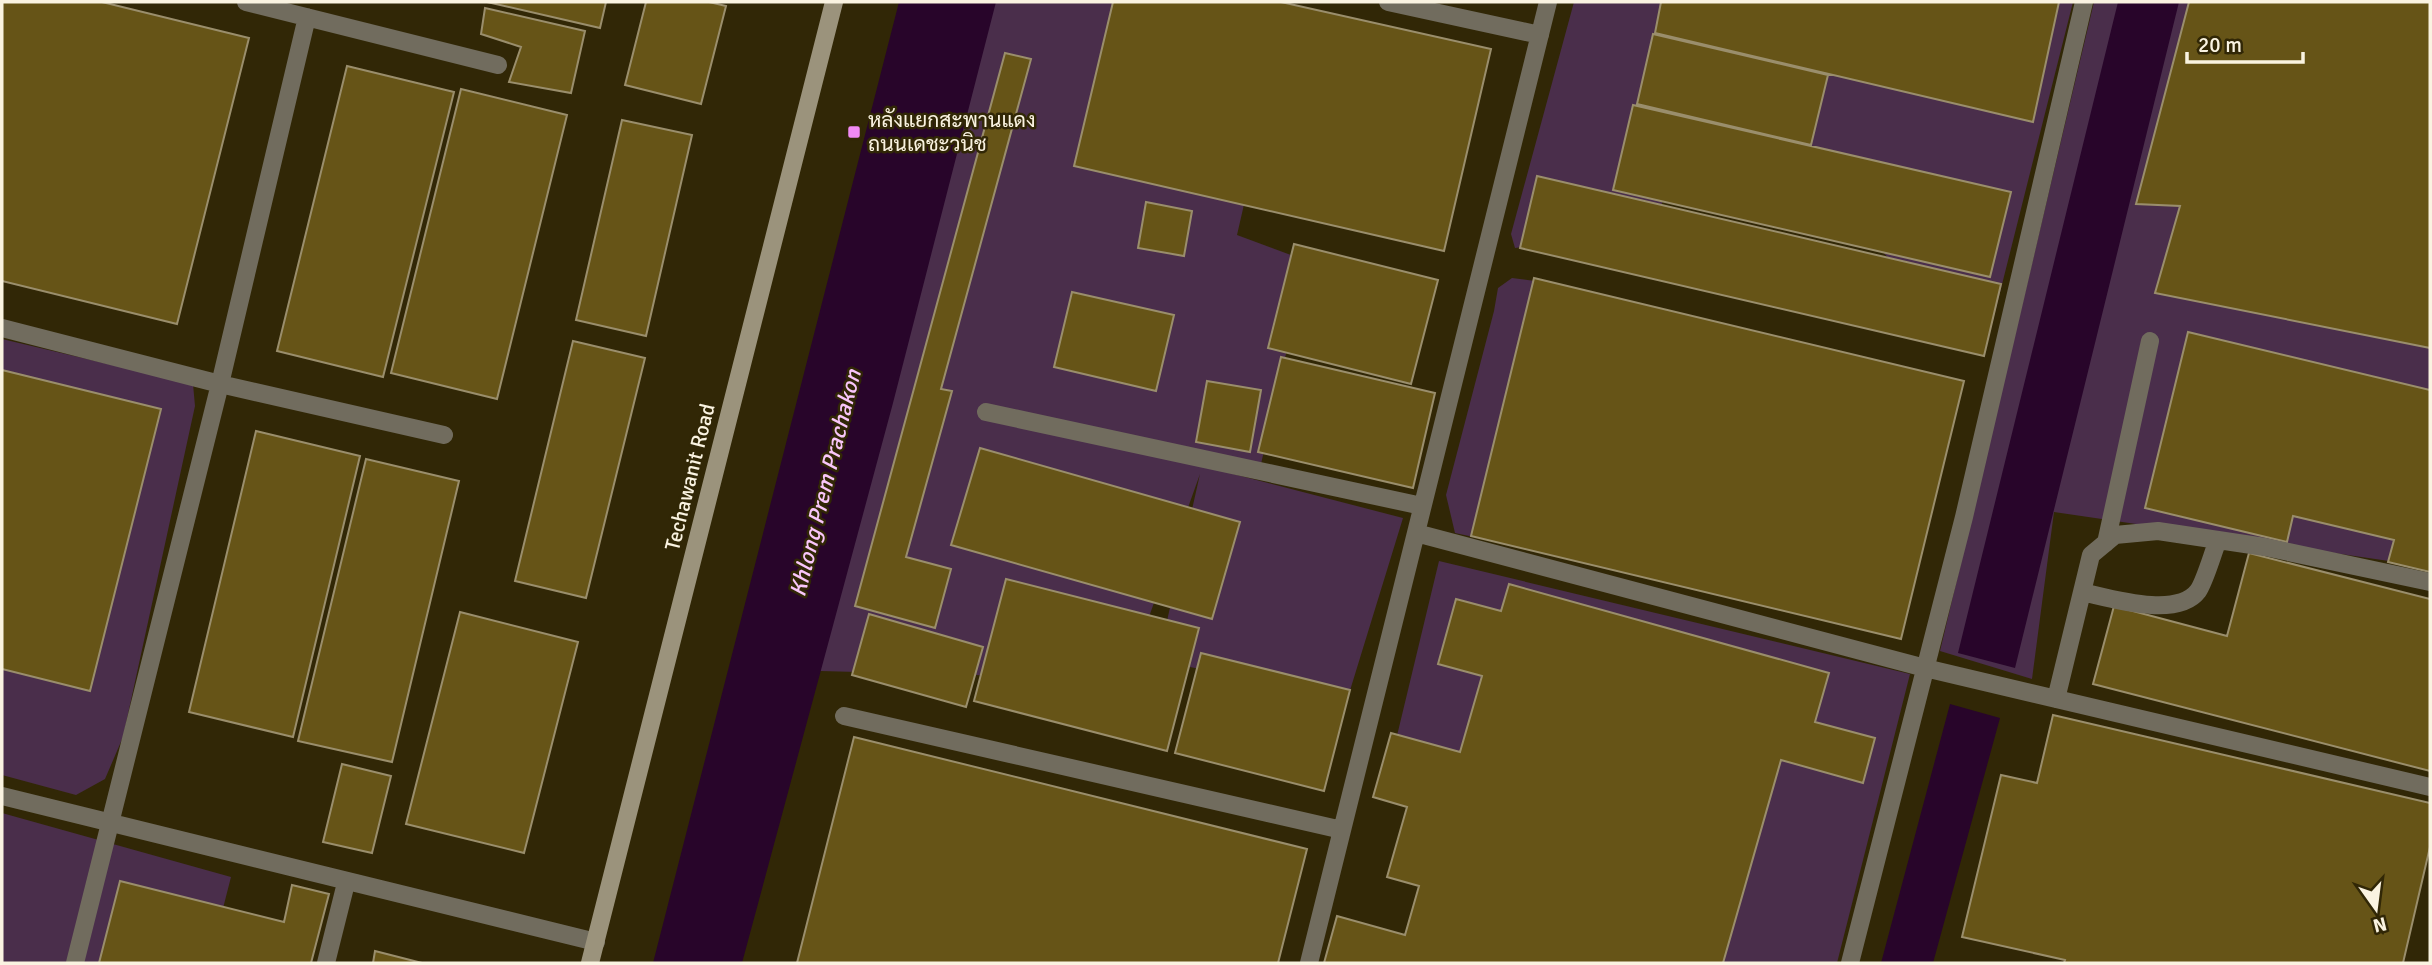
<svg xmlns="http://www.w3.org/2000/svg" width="2432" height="965" font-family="Signika,Sarabun,sans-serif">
<rect width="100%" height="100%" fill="#312706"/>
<path fill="#4a2e4b" d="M995 2H1127L1093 149 1248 187 1237 235 1307 261 1261 464 1206 467 1403 518 1348 697 1158 661 1200 474 1145 628 1011 676 820 671Z
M1574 2H1767L1648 230 1515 248 1511 234Z
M1848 2H2073L1984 356 1793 160 1842 10Z
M2094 2H2430V567L2054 512 2032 679 1940 651Z
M1512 278 1557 284 1497 542 1455 533 1446 495 1494 311 1498 288Z
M2 339 193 384 195 406 123 737 105 779 76 795 2 775Z
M1439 561 1910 674 1837 963H1586L1389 769Z
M2 813 231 877 209 963H2Z"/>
<path fill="#28052a" d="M899 2H996L893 403 742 963H653Z
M2118 2H2179L2015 668 1958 653Z
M1950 704 2000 718 1933 963H1881Z"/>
<path fill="#665417" stroke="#9a8e6c" stroke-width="2" d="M2 2H102L249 38 177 324 2 281Z
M487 2H606L600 28Z
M646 2H709L726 6 701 104 625 85Z
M1113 2H1281L1491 49 1444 251 1074 166Z
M1661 2H2059L2033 122 1655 33Z
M2189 2H2430V348L2155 293 2180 206 2136 204Z
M485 8 585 31 571 93 509 82 521 47 481 34Z
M1653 34 1828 75 1811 145 1637 104Z
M1005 53 1031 59 941 389 952 391 906 557 951 569 935 628 855 606Z
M347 66 454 92 383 377 277 351Z
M461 89 567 115 497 399 391 373Z
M1633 105 2011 192 1990 277 1613 190Z
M622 120 692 135 646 336 576 320Z
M1537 176 2001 284 1984 356 1520 248Z
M1146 202 1192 211 1184 256 1138 248Z
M1294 244 1438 280 1411 384 1268 348Z
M1534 278 1964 381 1901 639 1471 536Z
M1072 292 1174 315 1156 391 1054 367Z
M2188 332 2430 390V572L2388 562 2394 540 2293 516 2287 542 2145 508Z
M573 341 645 358 586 598 515 581Z
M1281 357 1435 393 1413 488 1258 452Z
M2 370 161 409 90 691 2 669Z
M1207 381 1261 390 1250 452 1196 442Z
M256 431 360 456 293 737 189 712Z
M980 448 1240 522 1212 619 951 545Z
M366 459 459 481 392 762 298 741Z
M2249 553 2430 599V771L2093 684 2114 606 2227 636Z
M1006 579 1199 628 1167 751 974 701Z
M1509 584 1829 673 1815 722 1875 738 1863 783 1781 760 1723 963H1324L1337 916 1405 935 1419 886 1387 877 1407 807 1373 797 1391 733 1460 752 1482 676 1438 664 1456 599 1501 611Z
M460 612 578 642 524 853 406 824Z
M869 614 983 647 966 707 852 675Z
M1201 653 1350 690 1324 791 1175 753Z
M2053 715 2430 803V847L2403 963H2064L2065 960 1962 937 2001 775 2037 783Z
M854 737 1307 849 1278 963H797Z
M342 764 391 776 372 853 323 842Z
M120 881 284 922 292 885 329 894 311 963H99Z
M375 951 422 963H373Z"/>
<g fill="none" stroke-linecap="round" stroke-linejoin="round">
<path stroke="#716c5e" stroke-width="18" d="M246 2 498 65
M1388 2 1540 35
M2 328 220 384 444 435
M986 412 1422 506
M1416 533 1925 668 2430 787
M2106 543 2150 341
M2082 592C2110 598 2177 619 2198 591 2205 581 2213 552 2218 540
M2056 699 2091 555 2115 535 2158 531 2265 547 2430 582
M844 716 1342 830
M2 796 596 942
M75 963 220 384 307 17
M326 963 346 883
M1309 963 1548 2
M1850 963 1964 517 2084 2"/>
<path stroke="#9b937c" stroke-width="18" d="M590 963 834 2"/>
</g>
<rect fill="#f18af4" stroke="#312706" stroke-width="2.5" x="847" y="125" width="14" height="14" rx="3.5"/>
<g text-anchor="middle" stroke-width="5" stroke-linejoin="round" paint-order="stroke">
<g font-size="21" fill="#faf3e1" stroke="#312706" text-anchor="start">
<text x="868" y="127">หลังแยกสะพานแดง<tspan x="868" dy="24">ถนนเดชะวนิช</tspan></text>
</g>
<g font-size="21" fill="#faf3e1" stroke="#312706">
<text transform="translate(690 477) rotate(-76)" y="7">Techawanit Road</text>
</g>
<g font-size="23" font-style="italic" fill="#f9c6fa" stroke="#312706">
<text transform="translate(825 483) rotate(-76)" y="8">Khlong Prem Prachakon</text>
</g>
</g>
<rect width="2432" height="965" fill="none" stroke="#faf3e1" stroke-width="7"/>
<g transform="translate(2376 909) rotate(166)" stroke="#312706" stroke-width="5" paint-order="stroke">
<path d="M0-5L12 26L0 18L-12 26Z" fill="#faf3e1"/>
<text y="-10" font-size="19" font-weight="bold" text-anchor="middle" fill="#faf3e1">N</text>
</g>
<path d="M2187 52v10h116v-10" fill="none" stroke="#faf3e1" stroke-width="3.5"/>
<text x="2198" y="52" font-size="21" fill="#faf3e1" stroke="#312706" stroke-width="5" paint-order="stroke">20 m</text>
</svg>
